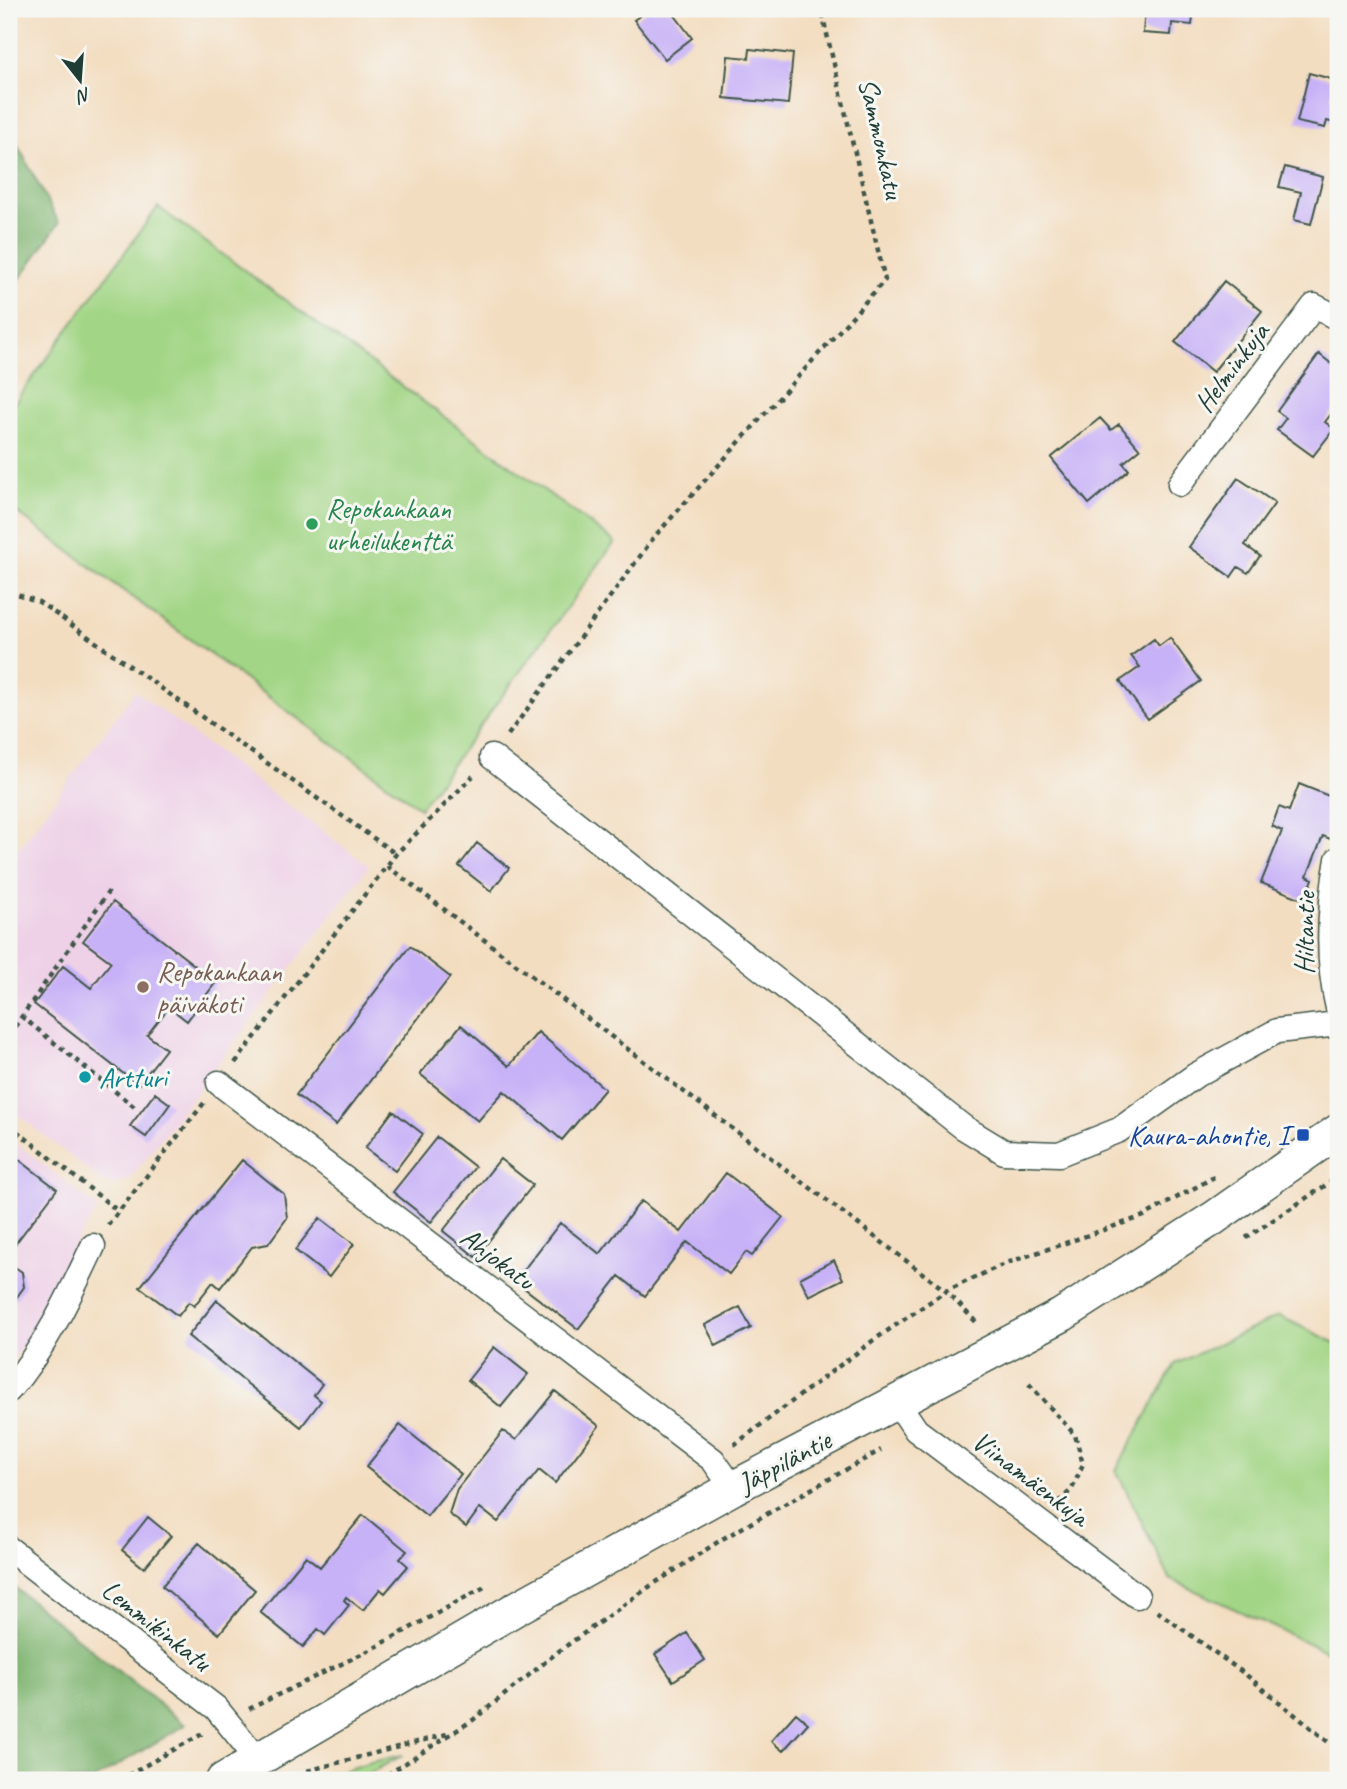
<svg xmlns="http://www.w3.org/2000/svg" width="1347" height="1789" font-family="Caveat,sans-serif">
<rect width="100%" height="100%" fill="#f6f6f2"/>
<filter id="ink" filterUnits="userSpaceOnUse"><feTurbulence type="fractalNoise" baseFrequency=".0143" numOctaves="2"/><feDisplacementMap in="SourceGraphic" scale="14" xChannelSelector="R" yChannelSelector="G"/><feConvolveMatrix kernelMatrix="1 2 1 2 8 2 1 2 1" color-interpolation-filters="sRGB"/></filter>
<filter id="wash" filterUnits="userSpaceOnUse"><feTurbulence type="fractalNoise" baseFrequency=".00686" numOctaves="4" result="noise"/><feDisplacementMap in="SourceGraphic" scale="28" xChannelSelector="R" yChannelSelector="G"/><feGaussianBlur stdDeviation="1.57" result="paint"/><feColorMatrix in="noise" values="0 0 0 0 0 0 0 0 0 0 0 0 0 0 0 0 0 1.4 0 .05"/><feComposite in="paint" operator="in"/></filter>
<g filter="url(#wash)">
<rect width="100%" height="100%" fill="#f3ddc0"/>
<path fill="#eed0e7" d="M135 691 369 866 131 1178 118 1184 103 1182 9 1108V862Z
M9 1137 98 1208 78 1239 42 1318 9 1366Z"/>
<path fill="#a2d585" stroke="#60895c" stroke-width="2" d="M158 207 615 542 420 808 9 507V410Z
M1279 1316 1338 1344V1657L1170 1579 1116 1470 1175 1364Z
M403 1755 357 1780H317L367 1763Z"/>
<path fill="#81b672" stroke="#507a53" stroke-width="2" d="M9 129 59 223 9 294Z
M9 1583 185 1725 93 1780H9Z"/>
<g id="blocks">
<path fill="#c7b1f7" d="M649 9H670L692 38 665 59 634 20Z
M1145 9H1194L1192 25 1172 23 1171 35 1143 33Z
M750 49 793 54 788 104 724 98 728 56 749 58Z
M1309 73 1335 80 1331 98 1338 100V124L1327 121 1325 128 1297 122Z
M1285 167 1323 177 1311 224 1294 220 1301 192 1279 187Z
M1224 281 1262 311 1213 372 1175 342Z
M1319 354 1338 369V405L1325 422 1334 429 1313 456 1277 430 1286 418 1277 411Z
M1100 418 1111 430 1119 424 1140 449 1123 463 1129 470 1089 504 1051 458Z
M1238 478 1275 503 1245 545 1260 556 1248 573 1238 567 1231 577 1189 547Z
M1170 638 1201 681 1148 719 1120 681 1140 667 1131 656 1154 639 1159 646Z
M1299 784 1334 798 1329 810 1338 814 1330 839 1323 836 1307 876 1313 879 1305 900 1261 883 1282 831 1272 826 1279 807 1289 811Z
M477 843 509 868 491 891 459 866Z
M113 902 216 982 187 1021 169 1007 147 1035 166 1049 138 1085 34 1004 63 966 91 988 111 962 83 941Z
M410 946 450 977 336 1125 296 1095Z
M461 1025 509 1066 538 1032 605 1089 562 1140 504 1091 478 1121 420 1074Z
M155 1093 170 1104 146 1137 130 1126Z
M393 1111 423 1134 395 1171 365 1148Z
M437 1137 475 1167 431 1222 393 1192Z
M9 1152 57 1189 9 1252Z
M500 1159 533 1185 476 1257 443 1231Z
M242 1160 284 1194 287 1218 268 1244 252 1247 220 1288 213 1282 194 1306 189 1302 178 1316 140 1287Z
M726 1173 783 1217 752 1256 746 1252 729 1274 687 1242 645 1296 619 1276 578 1329 515 1281 560 1223 600 1254 641 1201 681 1232Z
M320 1218 354 1244 329 1277 295 1250Z
M834 1260 843 1279 809 1296 800 1278Z
M9 1263 22 1272 24 1287 9 1308Z
M217 1300 322 1384 314 1395 321 1401 301 1427 188 1336Z
M740 1307 751 1328 716 1346 705 1325Z
M494 1347 528 1374 501 1407 468 1380Z
M555 1391 599 1426 555 1483 539 1470 498 1522 480 1508 466 1527 449 1514 457 1489 503 1431 516 1440Z
M400 1425 461 1474 427 1516 366 1467Z
M363 1515 407 1551 400 1559 408 1566 385 1593 380 1589 363 1610 346 1597 344 1600 349 1605 325 1635 318 1629 303 1647 260 1612 306 1556 320 1567Z
M148 1517 171 1536 144 1568 122 1550Z
M199 1543 255 1590 219 1634 162 1586Z
M687 1633 705 1660 673 1681 655 1654Z
M796 1713 808 1723 783 1751 771 1741Z"/>
</g>
</g>
<g filter="url(#ink)">
<use href="#blocks" fill-opacity="0" stroke="#3f5549" stroke-width="2"/>
<g fill="none" stroke-linecap="round" stroke-linejoin="round">
<defs>
<path id="minor" d="M1180 484 1314 306 1338 318
M492 757 963 1127 1004 1152 1059 1154 1119 1130 1196 1075 1277 1031 1338 1024
M1338 859C1329 908 1326 958 1338 1008
M219 1083 713 1460 733 1488
M9 1390C46 1347 69 1297 93 1246
M897 1402 916 1430 1137 1596
M9 1549 216 1708 258 1760"/>
<path id="secondary" d="M223 1780 517 1608 733 1488 1062 1315 1214 1218 1338 1131"/>
</defs>
<use href="#minor" stroke="#3f5549" stroke-width="27"/>
<use href="#secondary" stroke="#3f5549" stroke-width="36"/>
<path stroke="#3f5549" stroke-width="4.5" stroke-dasharray="5 5" stroke-linecap="butt" d="M9 591 39 602 396 854
M508 735 655 536 885 280 821 9
M387 866 946 1291 978 1324
M21 1016 137 1109
M9 1035 111 888
M235 1063 396 854 473 776
M9 1125 118 1211
M108 1225 204 1103
M1246 1238 1338 1177
M1029 1384 1075 1435 1083 1464 1072 1489 1058 1503
M734 1445 871 1342 946 1291 1004 1264 1144 1216 1214 1177
M1157 1611 1245 1674 1338 1750
M249 1709 378 1646 486 1586
M307 1771 447 1734
M119 1780 204 1733
M379 1780 473 1720 559 1651 649 1587 724 1538 881 1450"/>
<use href="#minor" stroke="#fff" stroke-width="24"/>
<use href="#secondary" stroke="#fff" stroke-width="33"/>
</g>
</g>
<circle fill="#2e9e5b" stroke="#f6f6f2" stroke-width="2.5" cx="312" cy="524" r="7"/>
<circle fill="#8d6e63" stroke="#f6f6f2" stroke-width="2.5" cx="143" cy="987" r="7"/>
<circle fill="#0f9aa8" stroke="#f6f6f2" stroke-width="2.5" cx="85" cy="1077" r="7"/>
<rect fill="#1a4fb4" stroke="#f6f6f2" stroke-width="2.5" x="1296" y="1128" width="14" height="14" rx="3.5"/>
<g text-anchor="middle" stroke-width="6" stroke-linejoin="round" paint-order="stroke">
<g font-size="28" fill="#1f3d34" stroke="#f6f6f2">
<text transform="translate(882 138) rotate(77)" y="10">Sammonkatu</text>
<text transform="translate(1231 367) rotate(-53)" y="10">Helminkuja</text>
<text transform="translate(1304 933) rotate(-89)" y="10">Hiltantie</text>
<text transform="translate(498 1258) rotate(37)" y="10">Ahjokatu</text>
<text transform="translate(784 1461) rotate(-28)" y="10">Jäppiläntie</text>
<text transform="translate(1031 1478) rotate(37)" y="10">Viinamäenkuja</text>
<text transform="translate(157 1625) rotate(38)" y="10">Lemmikinkatu</text>
</g>
<g font-size="28" fill="#27864d" stroke="#f6f6f2" text-anchor="start">
<text x="326" y="518">Repokankaan<tspan x="326" dy="32">urheilukenttä</tspan></text>
</g>
<g font-size="28" fill="#785e54" stroke="#f6f6f2" text-anchor="start">
<text x="157" y="981">Repokankaan<tspan x="157" dy="32">päiväkoti</tspan></text>
</g>
<g font-size="28" fill="#0d838f" stroke="#f6f6f2" text-anchor="start">
<text x="99" y="1087">Artturi</text>
</g>
<g font-size="28" fill="#164399" stroke="#f6f6f2" text-anchor="end">
<text x="1289" y="1145">Kaura-ahontie, I</text>
</g>
</g>
<rect width="1347" height="1789" fill="none" stroke="#f6f6f2" stroke-width="35"/>
<g transform="translate(80 80) rotate(163)" stroke="#f6f6f2" stroke-width="5" paint-order="stroke">
<path d="M0-5L12 26L0 18L-12 26Z" fill="#1f3d34"/>
<text y="-10" font-size="19" font-weight="bold" text-anchor="middle" fill="#1f3d34">N</text>
</g>
</svg>
